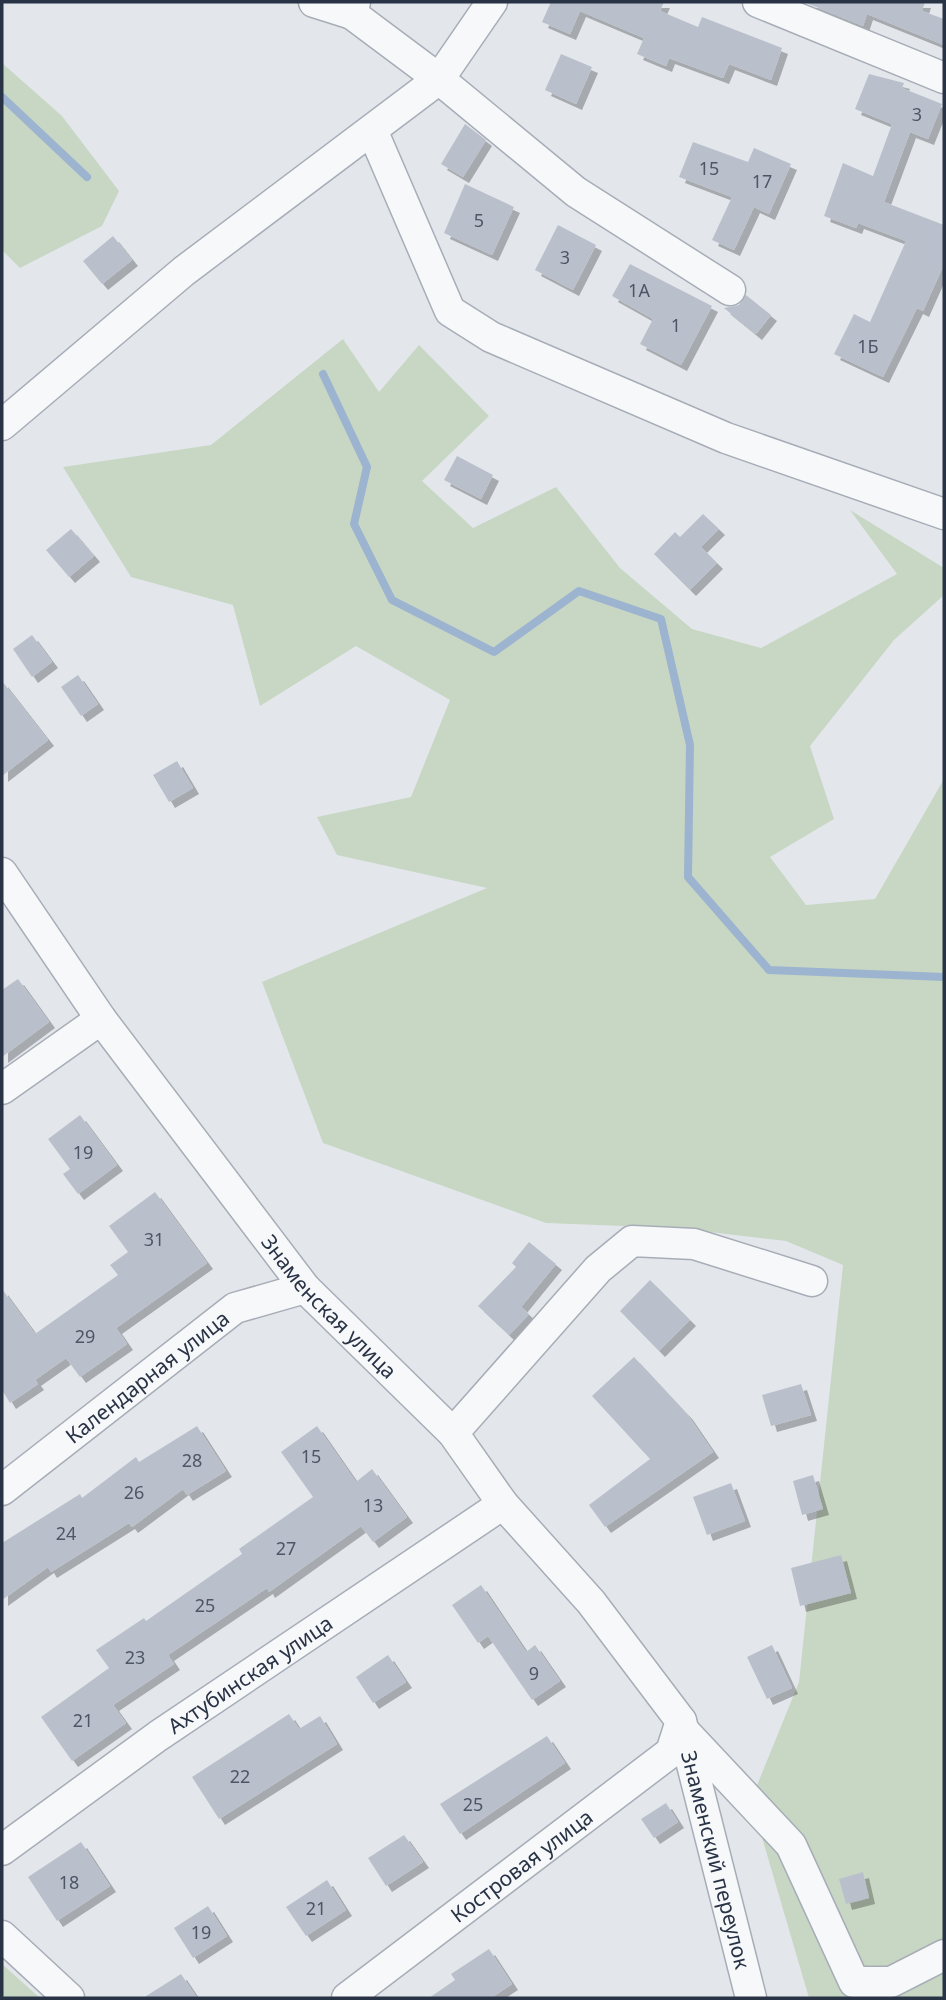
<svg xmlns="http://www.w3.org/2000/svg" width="946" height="2000" viewBox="0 0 946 2000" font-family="'Noto Sans',sans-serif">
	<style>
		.green { fill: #c8d7c4 }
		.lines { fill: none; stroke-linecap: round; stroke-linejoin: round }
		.stream { stroke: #9cb4cf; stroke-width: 8 }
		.building { fill: #bac0cb; filter: url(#shadow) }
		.minor-casing { stroke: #a7adb7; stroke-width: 33 }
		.minor { stroke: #f7f8fa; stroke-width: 30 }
		.labels { text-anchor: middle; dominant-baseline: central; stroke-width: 6; stroke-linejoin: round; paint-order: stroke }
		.number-label { font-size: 18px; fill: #4d5667 }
		.street-label { font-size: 21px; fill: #293346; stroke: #f3f6f9 }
	</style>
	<defs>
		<filter id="shadow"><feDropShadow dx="6" dy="6" stdDeviation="0" flood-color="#0004"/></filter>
	</defs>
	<rect width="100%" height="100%" fill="#e3e7ec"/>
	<path class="green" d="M 2,63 L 62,116 L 119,191 L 102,226 L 20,268 L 2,250 Z
		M 343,339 L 379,392 L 419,345 L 489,416 L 422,481 L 473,528 L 556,487 L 620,568 L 692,629 L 761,648 L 897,574 L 850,510 L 944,568 L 944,595 L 894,640 L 810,746 L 834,819 L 770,857 L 806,905 L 875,899 L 944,779 L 944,1998 L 809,1998 L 751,1800 L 799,1682 L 843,1265 L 786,1241 L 676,1228 L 546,1223 L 323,1143 L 262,982 L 487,888 L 337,855 L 317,817 L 411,797 L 450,700 L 356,646 L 260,706 L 233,605 L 131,577 L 63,467 L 211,445 Z
		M 2,1964 L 40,1998 L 2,1998 Z"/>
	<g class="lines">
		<path class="stream" d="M 2,97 L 87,177
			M 323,374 L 367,467 L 354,524 L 392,600 L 494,652 L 579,591 L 661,619 L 690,745 L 688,877 L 769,970 L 944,977"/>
	</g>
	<path class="building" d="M 551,2 L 664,2 L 660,11 L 698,27 L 702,17 L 782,48 L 771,80 L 729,64 L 723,78 L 669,58 L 666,66 L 637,54 L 644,38 L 580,11 L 570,34 L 542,22 Z
		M 804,2 L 925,2 L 922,11 L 944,19 L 944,45 L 867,14 L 863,26 Z
		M 561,54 L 592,67 L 576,104 L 545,90 Z
		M 869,74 L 904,83 L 902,88 L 942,104 L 928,139 L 910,132 L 884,202 L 944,225 L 944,264 L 923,311 L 917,308 L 883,377 L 834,354 L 854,314 L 870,322 L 906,241 L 858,223 L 856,228 L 824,216 L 843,163 L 873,176 L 892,124 L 855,109 Z
		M 465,124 L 486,140 L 463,177 L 441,164 Z
		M 693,142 L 748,162 L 754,148 L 791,164 L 769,214 L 754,207 L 734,250 L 712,240 L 732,197 L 679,177 Z
		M 465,184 L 514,207 L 492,255 L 444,233 Z
		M 558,225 L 596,245 L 573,290 L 535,270 Z
		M 113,236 L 132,260 L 102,284 L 83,261 Z
		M 630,264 L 712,306 L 681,365 L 640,344 L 653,319 L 612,296 Z
		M 746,295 L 771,315 L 756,334 L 724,308 L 739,305 Z
		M 457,456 L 493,475 L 481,499 L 444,480 Z
		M 703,514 L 719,529 L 701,547 L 717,563 L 690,590 L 654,554 L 675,532 L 680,537 Z
		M 71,529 L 94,556 L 69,577 L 46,550 Z
		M 32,635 L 52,662 L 32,677 L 13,649 Z
		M 78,675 L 98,704 L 81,716 L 61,687 Z
		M 2,681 L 48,740 L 2,776 Z
		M 177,761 L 193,788 L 169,802 L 153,775 Z
		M 18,979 L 49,1022 L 2,1057 L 2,990 Z
		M 80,1115 L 117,1165 L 78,1194 L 63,1174 L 70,1169 L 48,1139 Z
		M 155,1192 L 207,1263 L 116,1328 L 127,1344 L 80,1377 L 66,1358 L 35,1380 L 38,1384 L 10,1403 L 2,1390 L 2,1289 L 35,1334 L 118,1275 L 110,1265 L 128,1252 L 109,1226 Z
		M 529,1242 L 556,1264 L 521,1307 L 529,1314 L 509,1335 L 478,1306 L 516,1267 L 512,1263 Z
		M 650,1280 L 690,1320 L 659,1351 L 620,1311 Z
		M 634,1357 L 687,1414 L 713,1452 L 605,1527 L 589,1505 L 650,1459 L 592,1396 Z
		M 801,1384 L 811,1415 L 771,1426 L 762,1395 Z
		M 197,1426 L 226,1471 L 187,1495 L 183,1489 L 132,1527 L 129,1523 L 51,1572 L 48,1567 L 2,1600 L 2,1543 L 80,1494 L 82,1498 L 136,1457 L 139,1462 Z
		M 317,1426 L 356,1482 L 372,1469 L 407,1517 L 373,1542 L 361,1526 L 269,1592 L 267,1588 L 168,1655 L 174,1664 L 113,1705 L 126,1723 L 72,1761 L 41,1717 L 109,1668 L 96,1650 L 144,1618 L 146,1621 L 242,1554 L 239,1549 L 313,1497 L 281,1452 Z
		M 813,1475 L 823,1509 L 802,1515 L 793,1481 Z
		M 731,1483 L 745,1521 L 707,1535 L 693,1497 Z
		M 841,1555 L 851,1593 L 800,1606 L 791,1568 Z
		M 481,1585 L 526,1652 L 535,1645 L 560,1681 L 532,1700 L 488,1636 L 478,1643 L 452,1605 Z
		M 772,1645 L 792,1688 L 767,1699 L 747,1657 Z
		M 388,1655 L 406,1682 L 373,1703 L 356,1677 Z
		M 289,1714 L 299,1729 L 320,1716 L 337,1744 L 219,1819 L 192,1777 Z
		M 547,1736 L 565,1763 L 460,1834 L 440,1804 Z
		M 666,1803 L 678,1822 L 654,1838 L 641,1819 Z
		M 404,1835 L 423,1862 L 386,1886 L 368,1858 Z
		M 81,1842 L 110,1886 L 57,1921 L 28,1877 Z
		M 863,1872 L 869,1898 L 846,1904 L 839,1879 Z
		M 327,1880 L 346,1910 L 306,1936 L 286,1907 Z
		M 208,1906 L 227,1936 L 193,1958 L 174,1928 Z
		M 489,1949 L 512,1984 L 491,1998 L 429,1998 L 455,1980 L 451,1974 Z
		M 181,1974 L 197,1998 L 143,1998 Z"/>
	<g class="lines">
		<defs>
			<g id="minor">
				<path d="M 314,2 L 352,14"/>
				<path d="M 355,2 L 352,14 L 439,79 L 576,192 L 730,290"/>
				<path d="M 758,2 L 944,78"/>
				<path d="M 372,130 L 450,311 L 491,337 L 726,438 L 944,514"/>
				<path d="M 2,425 L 184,271 L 439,79 L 492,2"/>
				<path id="s1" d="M 2,873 L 101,1019 L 305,1288 L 453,1433 L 503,1504 L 591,1602 L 681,1721 L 751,1998"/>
				<path d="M 2,1089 L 101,1019"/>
				<path d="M 453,1433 L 598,1269 L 632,1241 L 694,1244 L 812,1281"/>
				<path id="s2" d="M 2,1490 L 235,1308 L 305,1288"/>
				<path d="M 685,1732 L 791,1845 L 854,1982 L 891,1982 L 944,1955"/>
				<path id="s3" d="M 2,1850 L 158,1736 L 503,1504"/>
				<path d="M 2,1936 L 69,1998"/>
				<path id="s4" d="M 347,1998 L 671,1752 L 681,1721"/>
			</g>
		</defs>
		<use href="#minor" class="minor-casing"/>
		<use href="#minor" class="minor"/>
	</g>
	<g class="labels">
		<g class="number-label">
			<text x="917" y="114">3</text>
			<text x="709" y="168">15</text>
			<text x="762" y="181">17</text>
			<text x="479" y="220">5</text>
			<text x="565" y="257">3</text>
			<text x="639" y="290">1А</text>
			<text x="676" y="325">1</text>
			<text x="868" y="346">1Б</text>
			<text x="83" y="1152">19</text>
			<text x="154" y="1239">31</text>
			<text x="85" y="1336">29</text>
			<text x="311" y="1456">15</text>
			<text x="192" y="1460">28</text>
			<text x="134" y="1492">26</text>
			<text x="373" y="1505">13</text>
			<text x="66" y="1533">24</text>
			<text x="286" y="1548">27</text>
			<text x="205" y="1605">25</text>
			<text x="135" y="1657">23</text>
			<text x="534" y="1673">9</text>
			<text x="83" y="1720">21</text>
			<text x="240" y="1776">22</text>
			<text x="473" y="1804">25</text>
			<text x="69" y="1882">18</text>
			<text x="316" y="1908">21</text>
			<text x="201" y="1932">19</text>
		</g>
		<g class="street-label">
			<text stroke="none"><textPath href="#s1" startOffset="544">Знаменская улица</textPath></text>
			<text stroke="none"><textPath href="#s2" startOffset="184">Календарная улица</textPath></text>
			<text stroke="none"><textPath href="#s3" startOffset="304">Ахтубинская улица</textPath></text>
			<text stroke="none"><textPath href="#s1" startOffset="1232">Знаменский переулок</textPath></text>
			<text stroke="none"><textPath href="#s4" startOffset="219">Костровая улица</textPath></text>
		</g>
	</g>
	<rect width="946" height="2000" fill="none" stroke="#293346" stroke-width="7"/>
</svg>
